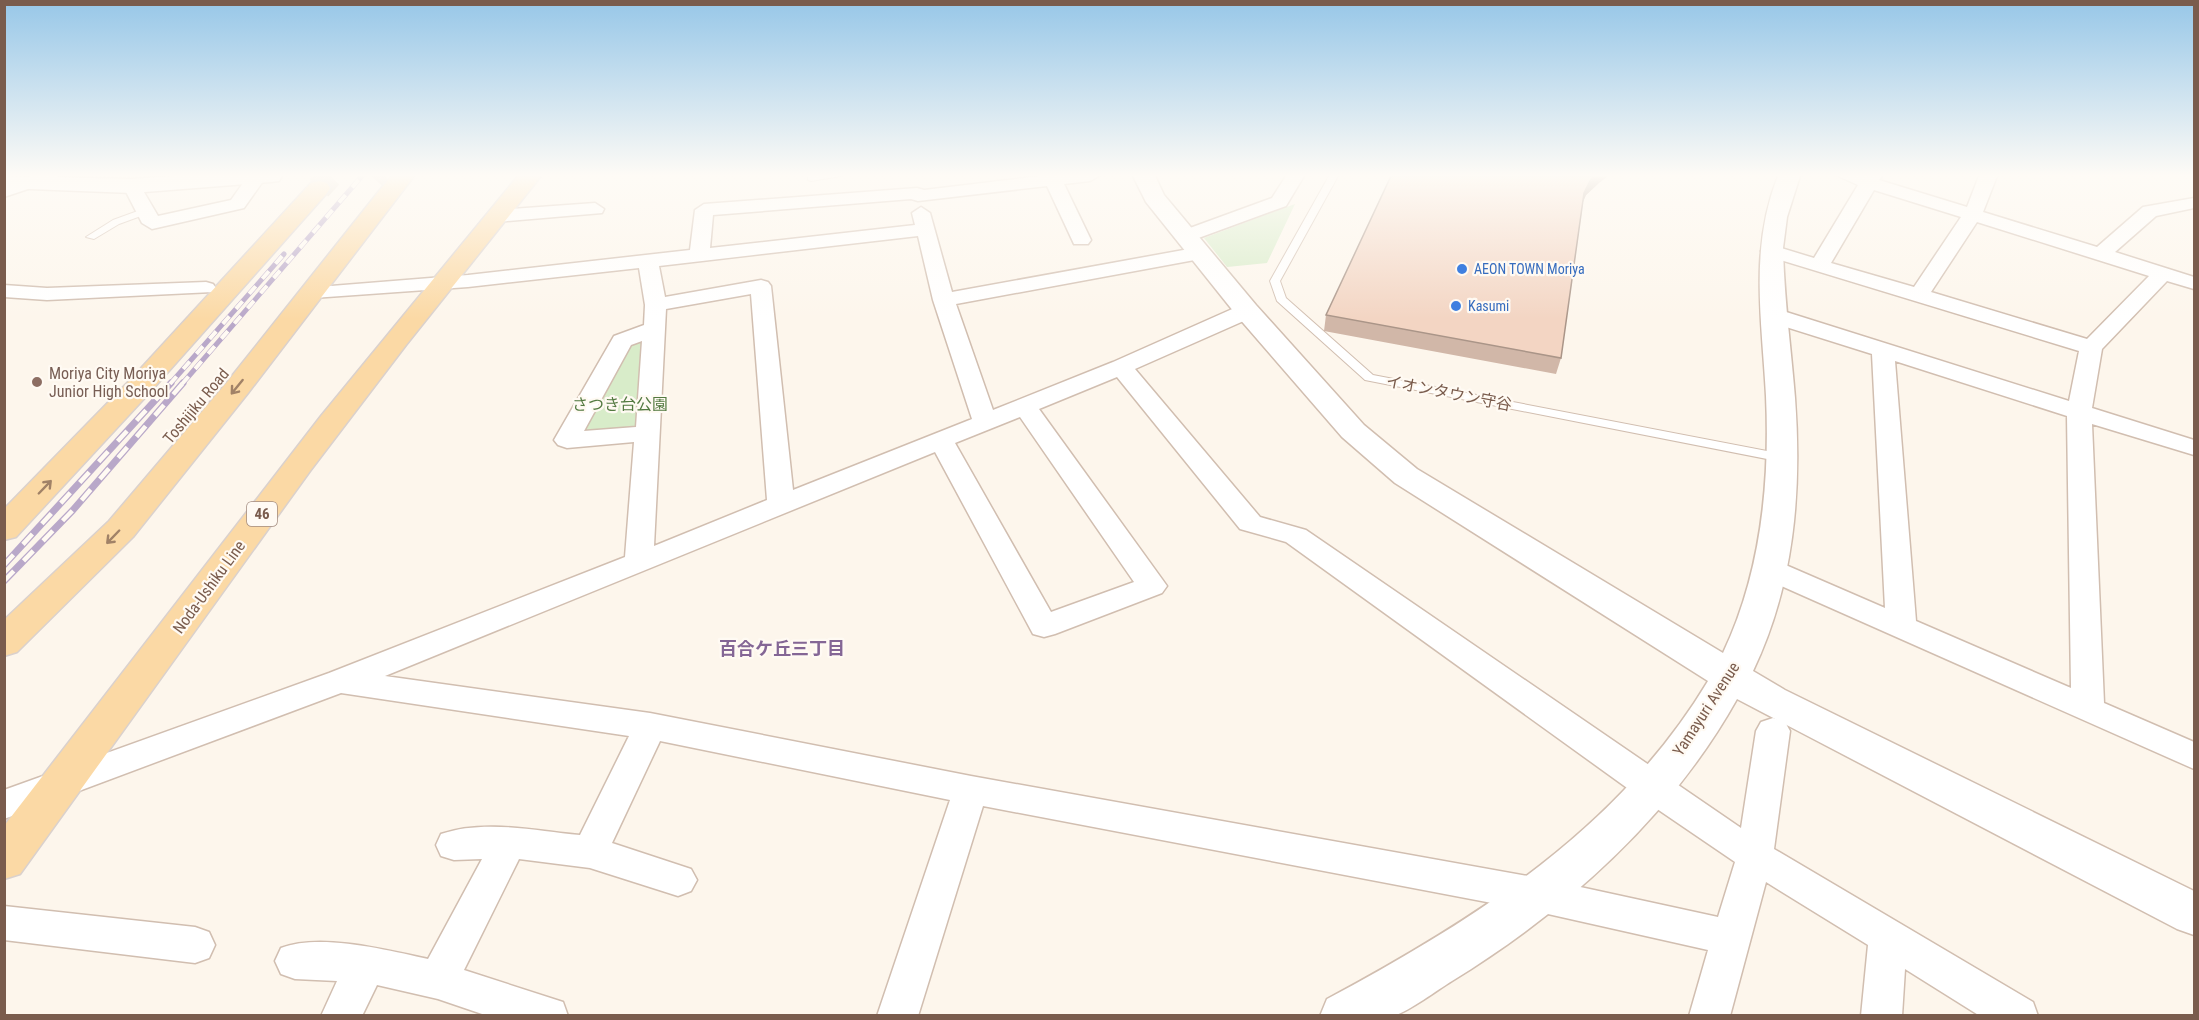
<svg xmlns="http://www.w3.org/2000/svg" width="2199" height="1020" viewBox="0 0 2199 1020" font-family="'Roboto Condensed','Noto Sans JP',sans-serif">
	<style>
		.green { fill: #d8ecc9 }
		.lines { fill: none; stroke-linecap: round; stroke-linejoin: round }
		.primary-tunnel { stroke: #dcd0c4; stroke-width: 25; stroke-dasharray: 25 13; stroke-linecap: butt }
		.service-casing { stroke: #d1beb0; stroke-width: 2 }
		.minor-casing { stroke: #d1beb0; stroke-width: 3 }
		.tertiary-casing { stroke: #d1beb0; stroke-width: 3 }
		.primary-casing { stroke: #dad1cd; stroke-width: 3 }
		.service { fill: #fff; fill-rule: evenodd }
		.minor { fill: #fff; fill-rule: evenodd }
		.tertiary { fill: #fff; fill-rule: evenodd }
		.primary { fill: #fbd9a5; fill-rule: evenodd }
		.rail-far1-casing { stroke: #b9a8c9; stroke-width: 5 }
		.rail-casing { stroke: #b9a8c9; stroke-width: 7 }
		.rail-far1 { stroke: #fffaf3; stroke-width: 4; stroke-dasharray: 10; stroke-linecap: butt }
		.rail { stroke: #fffaf3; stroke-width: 4.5; stroke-dasharray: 14; stroke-linecap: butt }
		.wall { fill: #d1b7a8 }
		.shaded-wall { fill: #aa9588 }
		.building { fill: #f3d5c3; stroke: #aa9588; stroke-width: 1.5 }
		.oneway { stroke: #a18267 }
		.shop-dot { fill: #3f7fe0; stroke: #fffaf3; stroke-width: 2 }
		.education-dot { fill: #8d6e63; stroke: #fffaf3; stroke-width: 2 }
		.labels { text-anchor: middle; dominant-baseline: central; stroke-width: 4.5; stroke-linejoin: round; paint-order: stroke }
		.far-shop-label { font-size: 14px; fill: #366cbe; stroke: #fffaf3; text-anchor: start }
		.shield { fill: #fffaf3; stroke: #a28b7f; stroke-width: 1.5 }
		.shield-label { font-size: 15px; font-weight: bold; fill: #7a5c4d }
		.education-label { font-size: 16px; fill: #785e54; stroke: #fffaf3; text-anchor: start }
		.street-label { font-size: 16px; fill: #7a5c4d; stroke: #fffaf3 }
		.park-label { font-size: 16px; fill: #537a41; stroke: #fffaf3 }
		.neighbourhood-label { font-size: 18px; font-weight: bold; fill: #846695; stroke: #fffaf3 }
	</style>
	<rect width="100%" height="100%" fill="#fdf6ec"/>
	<path class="green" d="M 1295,204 L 1267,263 L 1227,267 L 1204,238 Z
		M 654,329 L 647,433 L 567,440 L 622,341 Z"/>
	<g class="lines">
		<path class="primary-tunnel" d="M 379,183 L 385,176
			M 319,188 L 330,176"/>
		<defs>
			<path id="service" d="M 808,176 L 841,176 L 811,181 L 808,180 Z
				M 1329,176 L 1338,176 L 1280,281 L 1286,298 L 1373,375 L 1782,454 L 1788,458 L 1782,462 L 1365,380 L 1277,301 L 1270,281 Z
				M 146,208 L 151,211 L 149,213 L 119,224 L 94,239 L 86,237 L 113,220 Z"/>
			<path id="minor" d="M 31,176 L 58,176 L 55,180 L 4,197 L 4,186 Z
				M 248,176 L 266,177 L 244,208 L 152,229 L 142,223 L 123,186 L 132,181 L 138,182 L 158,216 L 231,200 Z
				M 1040,176 L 1099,176 L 1090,181 L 1064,184 L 1091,240 L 1088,244 L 1074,244 L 1047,186 L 918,201 L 911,199 L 713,215 L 710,248 L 915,225 L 912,213 L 921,207 L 930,213 L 952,292 L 1200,247 L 1207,249 L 1210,253 L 1207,257 L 1200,259 L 956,304 L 993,410 L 1113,362 L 1239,306 L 1255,306 L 1258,311 L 1255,316 L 1135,369 L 1260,517 L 1306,530 L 1741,828 L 1756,731 L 1761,722 L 1773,718 L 1785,722 L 1790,731 L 1774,849 L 2033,1002 L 2038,1016 L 1980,1016 L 1905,969 L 1902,1016 L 1861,1016 L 1868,945 L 1766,882 L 1730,1016 L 1689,1016 L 1708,950 L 1539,912 L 983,806 L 918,1016 L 877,1016 L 950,800 L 660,741 L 612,843 L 691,869 L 697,880 L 691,891 L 678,896 L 590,868 L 519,859 L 464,970 L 563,1002 L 568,1016 L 488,1016 L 438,999 L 377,985 L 362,1016 L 321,1016 L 337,981 L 295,979 L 281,974 L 275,961 L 281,948 C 320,933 387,950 428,959 L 482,859 L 454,860 L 441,856 L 436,845 L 441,834 C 484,819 536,831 580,835 L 629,736 L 341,693 L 4,819 L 4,790 L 329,673 L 625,557 L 634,442 L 567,448 L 558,445 L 554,440 L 614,336 L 644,325 L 645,305 L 639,268 L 468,287 L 313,298 L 306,296 L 303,292 L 306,288 L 468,275 L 690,250 L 695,210 L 704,204 L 917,188 L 924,190 ZM 918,236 L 933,300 L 972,419 L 793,490 L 771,286 L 768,282 L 761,280 L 665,297 L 659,266 ZM 751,294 L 767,500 L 654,546 L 666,309 ZM 642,341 L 636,427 L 584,431 L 631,345 ZM 1117,377 L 1240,529 L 1286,542 L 1641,798 L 1735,862 L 1718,917 L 1539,878 L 971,776 L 650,713 L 385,676 L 935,452 L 1033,634 L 1044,637 L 1055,634 L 1162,593 L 1167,586 L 1162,579 L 1039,409 ZM 1020,417 L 1134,582 L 1051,612 L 955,443 Z
				M 1286,176 L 1304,176 L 1286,206 L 1193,240 L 1179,240 L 1176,236 L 1179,232 L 1272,198 Z
				M 1838,176 L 1882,176 L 1879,180 L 1967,207 L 1979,176 L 1997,176 L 1983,212 L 2097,247 L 2143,207 L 2194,198 L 2194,208 L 2156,216 L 2115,252 L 2194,277 L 2194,289 L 2167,281 L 2102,349 L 2092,408 L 2194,440 L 2194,455 L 2092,424 L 2104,703 L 2194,742 L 2194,769 L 1761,577 L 1757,570 L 1761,563 L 1771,560 L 1781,563 L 1885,608 L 1872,354 L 1767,321 L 1764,316 L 1767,311 L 1783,311 L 2069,401 L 2079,351 L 1764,255 L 1761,251 L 1764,247 L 1771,245 L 1814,258 L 1858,185 ZM 1874,190 L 1961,217 L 1914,287 L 1831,263 ZM 1977,222 L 2149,276 L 2087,339 L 1931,292 ZM 1895,361 L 2067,416 L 2071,688 L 1916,621 Z
				M 595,203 L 604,209 L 602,213 L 496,222 L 487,216 L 496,210 Z
				M 206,282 L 213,284 L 216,288 L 213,292 L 47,300 L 4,297 L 4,285 L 47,288 Z
				M 4,906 L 195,927 L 209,932 L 215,945 L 209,958 L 195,963 L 4,940 Z"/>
			<path id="tertiary" d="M 4,176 L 132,179 L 173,176 L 282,176 L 279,181 L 271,182 L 132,193 L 4,188 Z
				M 1133,176 L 1155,176 L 1164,195 L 1256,305 L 1364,425 L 1417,469 L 1723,653 C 1761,573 1770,484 1766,396 C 1762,320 1749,249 1778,176 L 1800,176 L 1787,217 L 1783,248 C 1784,298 1791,348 1795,398 C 1802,493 1794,585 1753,671 L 1785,690 L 2194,891 L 2194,935 L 2177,929 L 1737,699 C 1671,817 1566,911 1452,981 C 1437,990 1410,1011 1393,1016 C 1376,1020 1339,1016 1320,1016 L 1327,999 C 1475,920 1620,828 1708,681 L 1395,483 L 1342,437 L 1238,317 L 1146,202 Z"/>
			<path id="primary" d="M 391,176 L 414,176 L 248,393 L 133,537 L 17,652 L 4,656 L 4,620 L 109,521 L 228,381 Z
				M 518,176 L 541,176 L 406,345 L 310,471 L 20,874 L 4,879 L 4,826 L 321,416 Z
				M 319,181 L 327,183 L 330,188 L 327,193 L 152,390 L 16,537 L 4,540 L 4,509 L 132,378 L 311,183 Z"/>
		</defs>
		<use href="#service" class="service-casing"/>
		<use href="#minor" class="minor-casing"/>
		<use href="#tertiary" class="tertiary-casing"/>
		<use href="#primary" class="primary-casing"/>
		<use href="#service" class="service"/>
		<use href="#minor" class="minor"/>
		<use href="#tertiary" class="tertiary"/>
		<use href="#primary" class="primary"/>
		<defs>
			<path id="rail-far1" d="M 170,384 L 284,254
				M 182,384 L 362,176"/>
			<path id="rail" d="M 4,565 L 171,383
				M 4,581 L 73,510 L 183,383"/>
		</defs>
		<use href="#rail-far1" class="rail-far1-casing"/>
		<use href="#rail" class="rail-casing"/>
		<use href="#rail-far1" class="rail-far1"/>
		<use href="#rail" class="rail"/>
	</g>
	<path class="wall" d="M 1599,183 L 1586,195 L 1583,202 L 1561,358 L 1556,374 L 1324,331 L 1326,315 Z"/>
	<path class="shaded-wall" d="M 1594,176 L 1608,176 L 1599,183 L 1586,195 L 1580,208 L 1584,193 L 1590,181 Z"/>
	<path class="building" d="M 1391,176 L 1594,176 L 1590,181 L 1584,193 L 1561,358 L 1326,315 Z"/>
	<defs><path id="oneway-shaft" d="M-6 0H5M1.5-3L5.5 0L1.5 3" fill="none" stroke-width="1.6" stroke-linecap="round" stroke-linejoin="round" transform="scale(1.5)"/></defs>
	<g class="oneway">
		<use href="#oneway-shaft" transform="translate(237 387) rotate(129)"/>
		<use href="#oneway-shaft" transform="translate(45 487) rotate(-46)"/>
		<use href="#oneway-shaft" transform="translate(113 537) rotate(134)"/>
	</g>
	<linearGradient id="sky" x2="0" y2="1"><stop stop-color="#97c7e8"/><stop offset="0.55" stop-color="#fefbf6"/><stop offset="1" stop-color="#fefbf6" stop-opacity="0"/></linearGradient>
	<rect width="2199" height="319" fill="url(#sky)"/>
	<g class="shop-dot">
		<circle cx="1462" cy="269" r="6"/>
		<circle cx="1456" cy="306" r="6"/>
	</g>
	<circle class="education-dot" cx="37" cy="382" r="6"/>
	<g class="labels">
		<g class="far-shop-label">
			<text x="1474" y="269">AEON TOWN Moriya</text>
			<text x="1468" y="306">Kasumi</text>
		</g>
		<rect class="shield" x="247" y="502" width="30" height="24" rx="4.5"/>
		<g class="shield-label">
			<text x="262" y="514">46</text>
		</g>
		<g class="education-label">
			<text x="49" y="373">Moriya City Moriya<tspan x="49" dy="18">Junior High School</tspan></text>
		</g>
		<g class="street-label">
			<text transform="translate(1449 393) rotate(11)">イオンタウン守谷</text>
			<text transform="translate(196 406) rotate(-50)">Toshijiku Road</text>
			<text transform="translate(209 587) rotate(-54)">Noda-Ushiku Line</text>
			<text transform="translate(1706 709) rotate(-57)">Yamayuri Avenue</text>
		</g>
		<g class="park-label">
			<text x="620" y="404">さつき台公園</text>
		</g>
		<g class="neighbourhood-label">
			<text x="782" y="648">百合ケ丘三丁目</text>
		</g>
	</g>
	<rect width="2199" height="1020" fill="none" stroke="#7a5c4d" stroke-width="12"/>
</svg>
